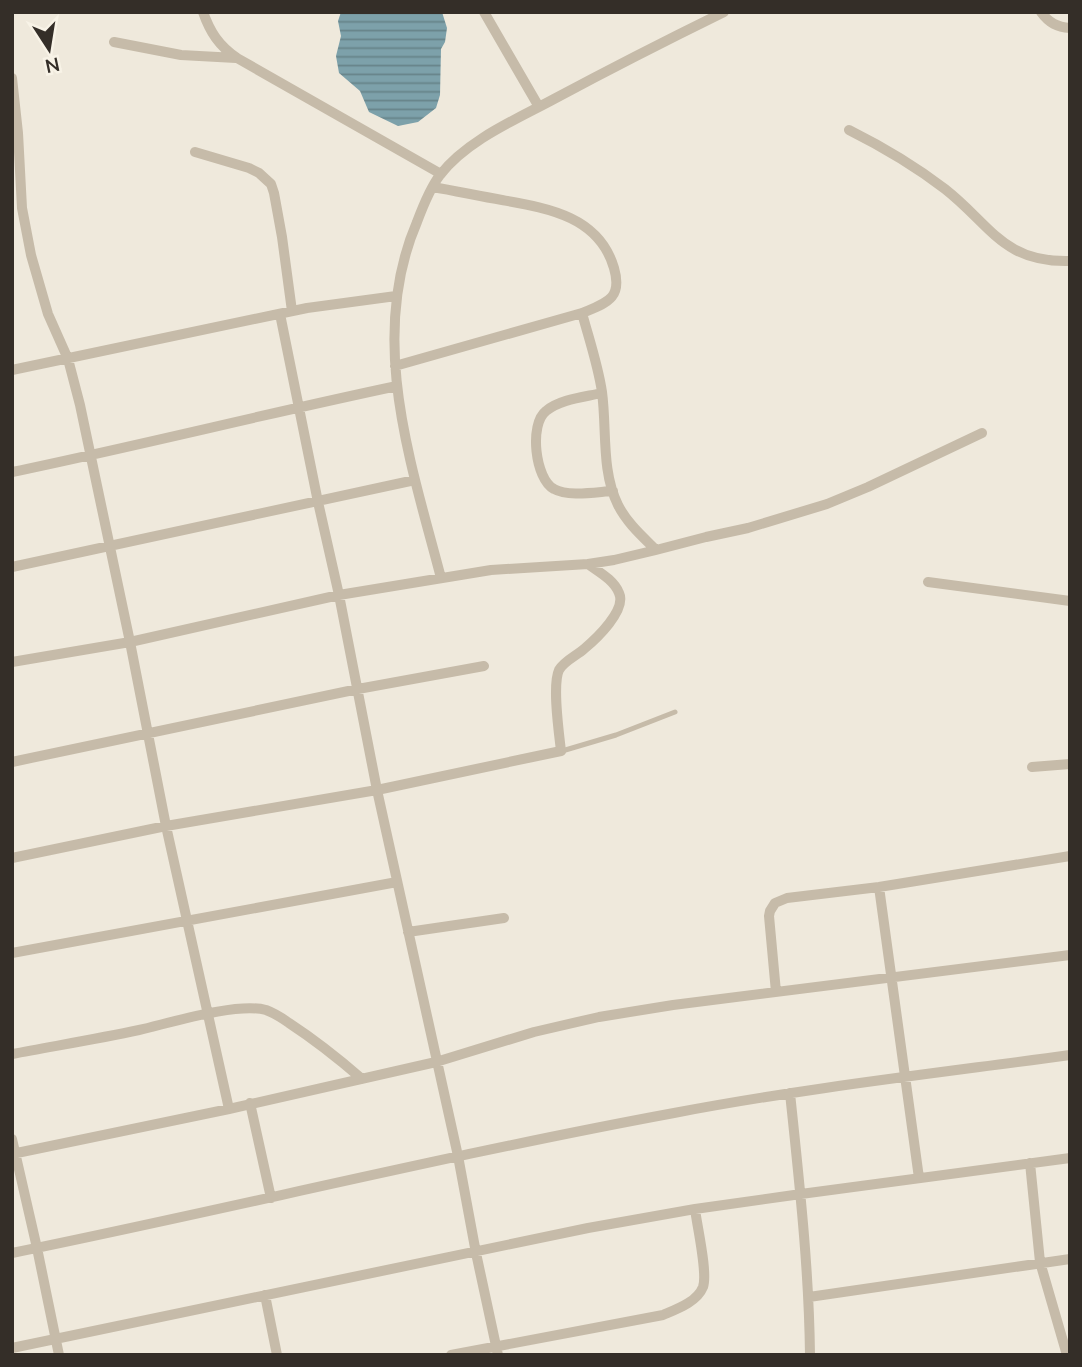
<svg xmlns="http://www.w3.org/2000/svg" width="1082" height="1367" viewBox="0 0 1082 1367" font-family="'Nunito Sans',sans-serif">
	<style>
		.water { fill: url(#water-rules) }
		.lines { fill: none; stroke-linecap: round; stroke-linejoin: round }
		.service { stroke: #c6bba9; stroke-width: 5 }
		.minor { stroke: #c6bba9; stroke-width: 10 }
	</style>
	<defs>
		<pattern id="water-rules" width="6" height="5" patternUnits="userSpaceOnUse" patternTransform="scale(1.75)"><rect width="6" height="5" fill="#7da1aa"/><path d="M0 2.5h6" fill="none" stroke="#67848a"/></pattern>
	</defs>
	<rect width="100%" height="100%" fill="#efe9dc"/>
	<path class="water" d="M 341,12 L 442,12 L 447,28 L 445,42 L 441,49 L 440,95 L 436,108 L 418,122 L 398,126 L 369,112 L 360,91 L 339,73 L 336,56 L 341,36 L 338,21 Z"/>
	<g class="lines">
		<path class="service" d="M 562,751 L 616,735 L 675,712"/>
		<path class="minor" d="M 203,12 C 210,32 219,46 237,58 L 441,174
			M 484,12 L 539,107
			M 1041,12 C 1049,23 1057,27 1070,28
			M 114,42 L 181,55 L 236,58
			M 12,78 L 18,133 L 22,208 L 31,255 L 48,314 L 68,359 L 80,405 L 130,642 L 166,826 L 229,1109
			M 849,130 C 883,147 915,166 945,189 C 991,225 1003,263 1070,261
			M 195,152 L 249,168 L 259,173 L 271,184 L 274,193 L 282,237 L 292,311
			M 582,313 C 589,339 598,365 602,392 C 607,429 601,471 618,505 C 627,523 642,536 656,550
			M 280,314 L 318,502 L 339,595 L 377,790 L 458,1156 L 476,1253 L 498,1355
			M 395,366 L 582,313 C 606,303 623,299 614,268 C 599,216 547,208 502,200 C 479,196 456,191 433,187
			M 12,370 L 307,308 L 396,296
			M 602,393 C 585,397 560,399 546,411 C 529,424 535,479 554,489 C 568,497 596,492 613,491
			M 12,472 C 141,445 269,413 397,386
			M 12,567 L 415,480
			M 441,578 C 411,463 367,338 417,222 C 423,206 430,188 440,175 C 467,140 517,119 554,99 C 610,69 667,40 724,12
			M 928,582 L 1070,601
			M 12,662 L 130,642 L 339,595 L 491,570 L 588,564 L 614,560 L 656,550 L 706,537 L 748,528 L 827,504 L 868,487 L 982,433
			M 12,762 L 358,689 L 484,666
			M 1032,767 L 1070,764
			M 12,858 L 166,826 L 377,790 L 561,751 C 559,733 552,685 559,670 C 564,661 576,656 584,649 C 596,639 627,610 619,593 C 614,580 599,572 588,564
			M 879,887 L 919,1178
			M 408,932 L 504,918
			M 12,953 L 397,882
			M 776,992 L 769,916 L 770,911 L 775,903 L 787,898 L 879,887 L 1070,856
			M 12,1054 C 54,1046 97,1039 139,1030 C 170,1023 237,1002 266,1010 C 274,1013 282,1018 289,1023 C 315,1040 339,1059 362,1079
			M 790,1093 C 799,1180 809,1267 810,1355
			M 250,1103 L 271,1198
			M 12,1139 L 37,1248 L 59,1355
			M 12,1154 L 229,1109 L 436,1062 L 534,1032 L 599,1017 L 673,1005 L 1070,955
			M 1030,1163 L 1040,1262 L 1067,1355
			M 12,1253 C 233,1208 452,1154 674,1113 C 805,1088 938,1073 1070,1055
			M 265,1295 L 277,1355
			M 809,1297 L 1070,1259
			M 12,1348 L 588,1228 L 695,1209 L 801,1194 L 1070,1158
			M 451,1355 L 663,1315 C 677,1309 697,1302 703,1287 C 708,1273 697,1226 695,1209"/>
	</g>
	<rect width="1082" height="1367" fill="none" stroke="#342e28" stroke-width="28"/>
	<g transform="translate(49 49) rotate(168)" stroke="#f8f3e7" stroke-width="5" paint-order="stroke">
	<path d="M0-5L12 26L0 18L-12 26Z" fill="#342e28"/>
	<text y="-10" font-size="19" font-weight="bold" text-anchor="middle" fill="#342e28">N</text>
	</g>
</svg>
